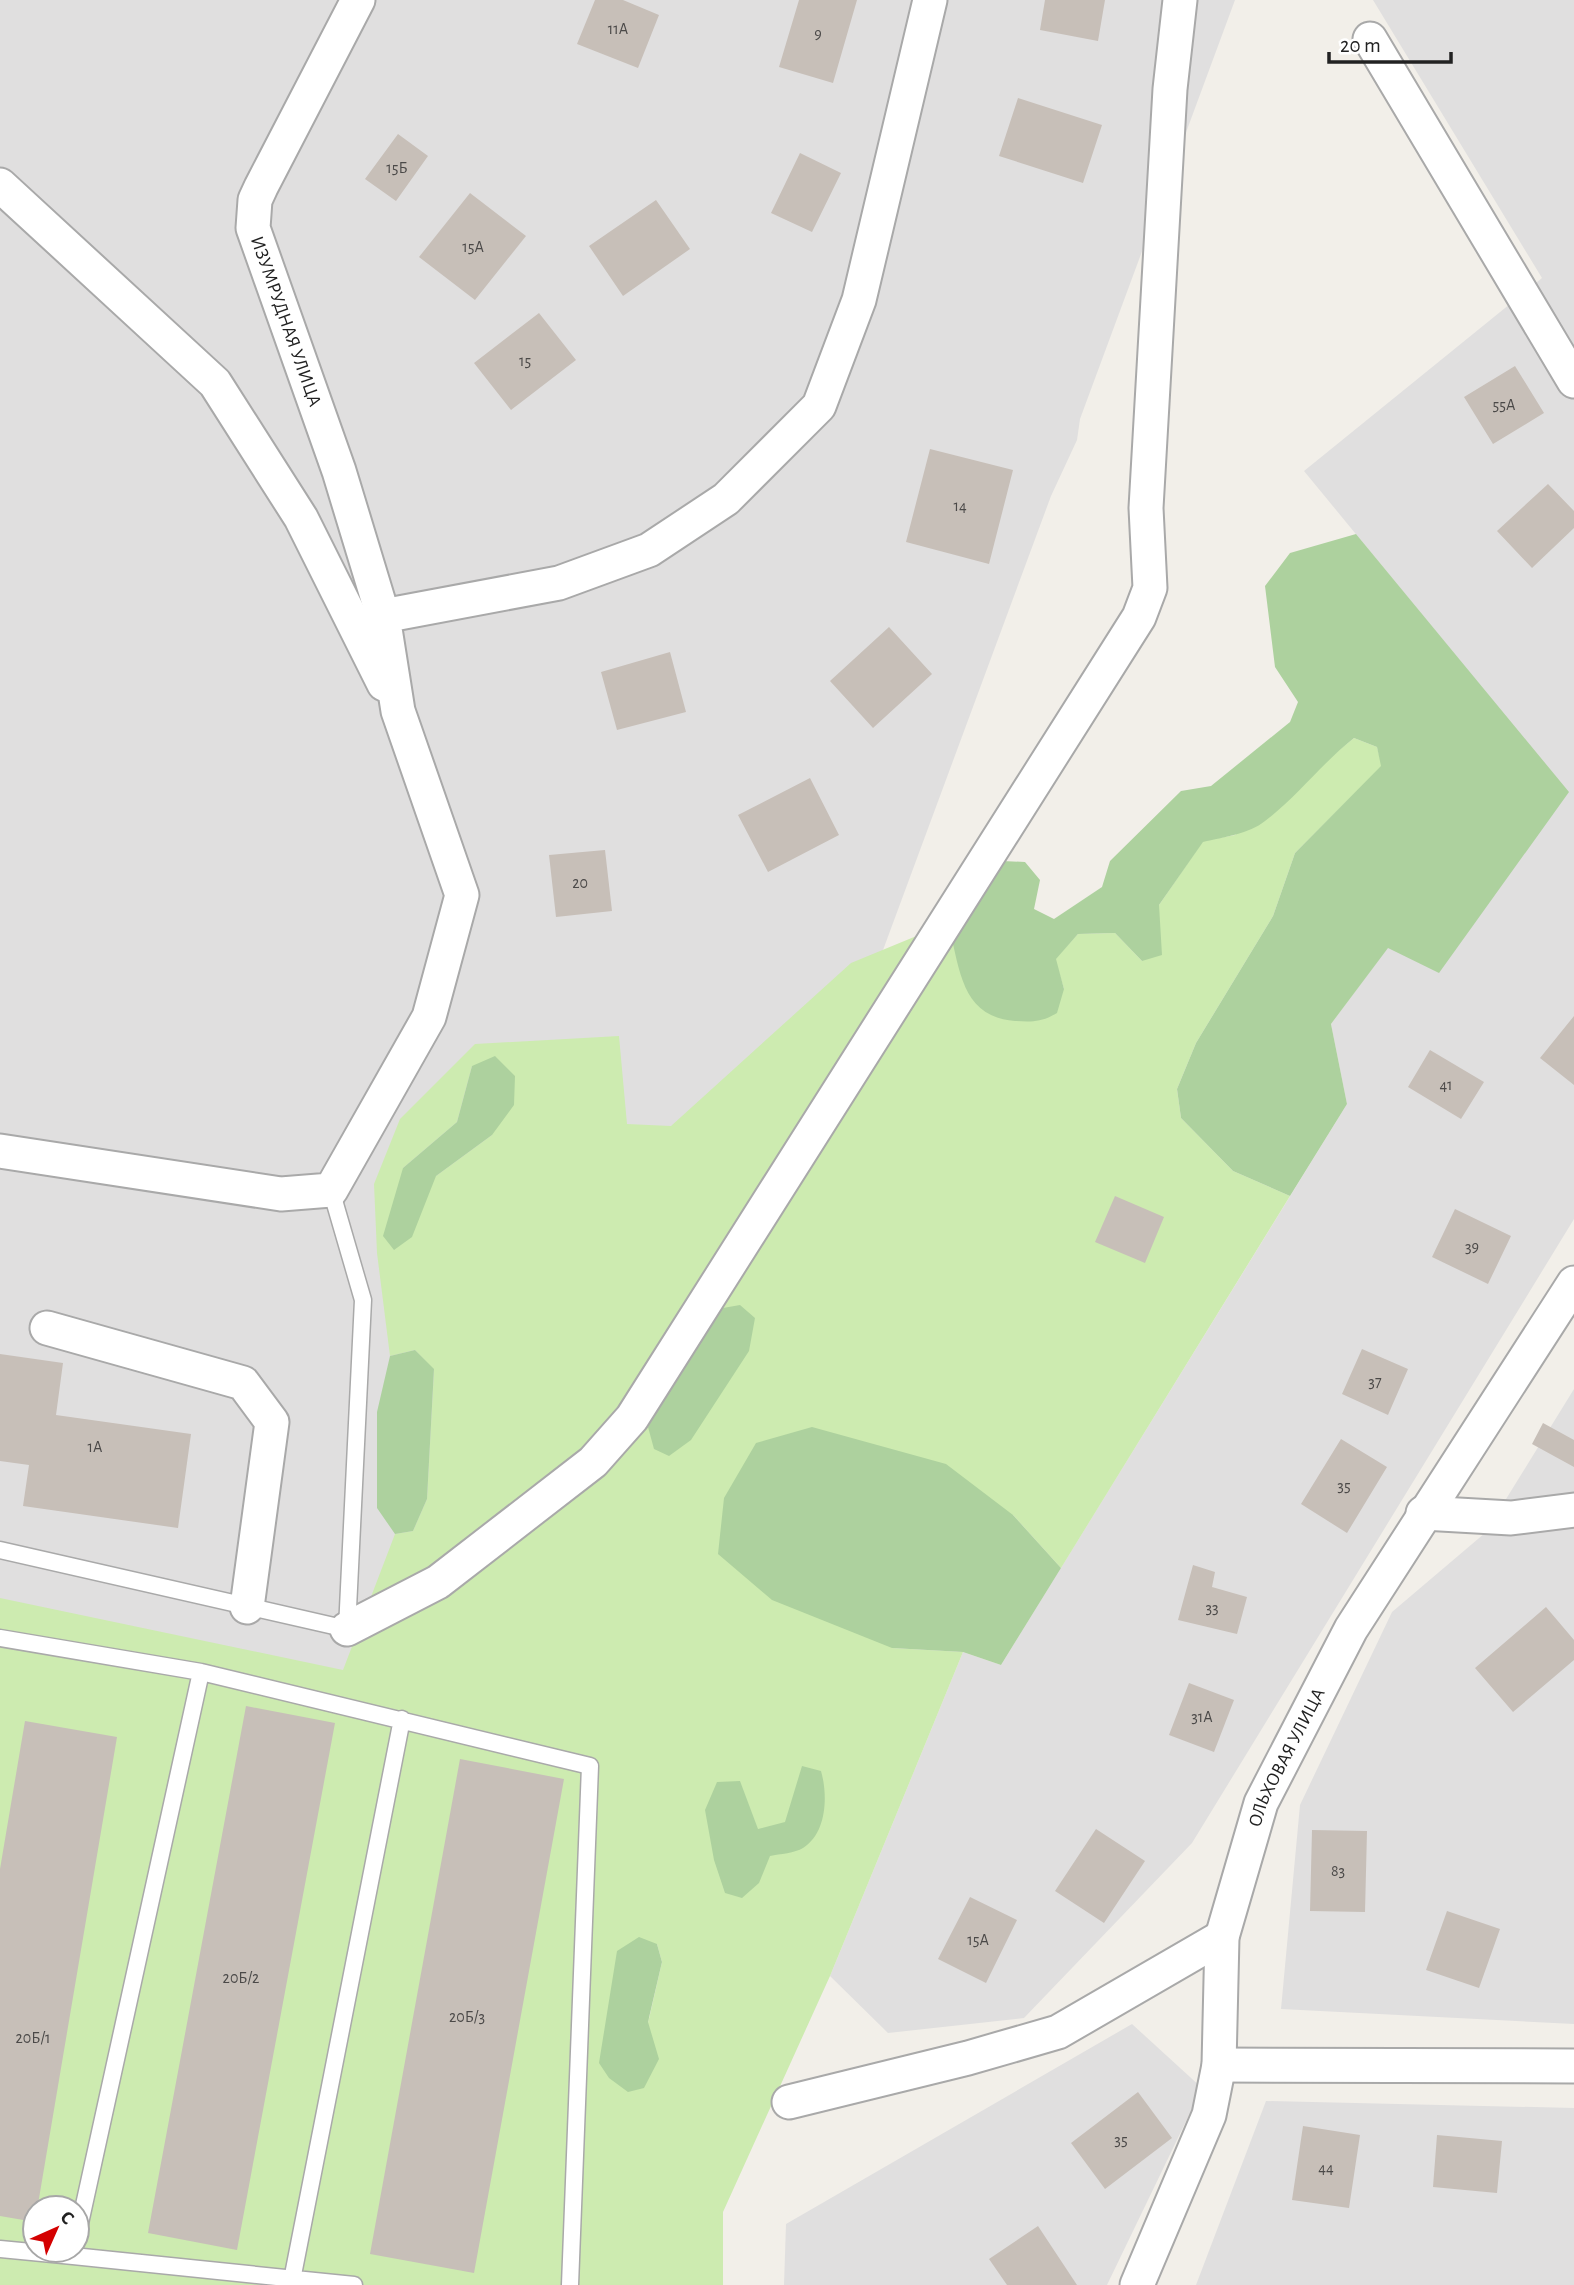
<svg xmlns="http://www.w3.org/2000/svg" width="1574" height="2285" viewBox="0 0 1574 2285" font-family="'Alegreya Sans',sans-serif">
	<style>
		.residential { fill: #e0dfdf; fill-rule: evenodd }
		.grass { fill: #cdebb0; fill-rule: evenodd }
		.forest { fill: #add19e }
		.building { fill: #c7bfb8 }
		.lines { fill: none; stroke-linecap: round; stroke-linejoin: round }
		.lane-casing { stroke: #a9a9a9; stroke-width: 19 }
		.street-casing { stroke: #a9a9a9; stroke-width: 37 }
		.lane { stroke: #fff; stroke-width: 16 }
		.street { stroke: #fff; stroke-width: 33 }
		.labels { text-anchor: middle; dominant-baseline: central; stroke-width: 5; stroke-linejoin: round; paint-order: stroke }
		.number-label { font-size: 16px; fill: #4b4948 }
		.street-label { font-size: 19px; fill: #222; stroke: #fff }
	</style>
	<rect width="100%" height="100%" fill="#f2efe9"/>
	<path class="residential" d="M 0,0 L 1235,0 L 1080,419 L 1077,440 L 1051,496 L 620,1661 L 373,2285 L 0,2285 ZM 35,2208 L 77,2208 L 77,2250 L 35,2250 Z
		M 1373,0 L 1574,0 L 1574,1219 L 1192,1843 L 1024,2018 L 888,2033 L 830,1976 L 963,1652 L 1001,1665 L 1347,1104 L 1331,1024 L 1388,947 L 1568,792 L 1304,471 L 1542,278 Z
		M 1574,1389 L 1574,2024 L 1281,2009 L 1300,1805 L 1392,1612 L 1485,1533 Z
		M 1132,2024 L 1202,2088 L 1107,2285 L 784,2285 L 786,2224 Z
		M 1266,2101 L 1574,2108 L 1574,2285 L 1196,2285 Z"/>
	<path class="grass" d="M 1354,738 L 1377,747 L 1382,766 L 1295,853 L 1273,916 L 1196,1043 L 1177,1089 L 1181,1118 L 1233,1171 L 1290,1196 L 1061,1568 L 1013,1515 L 892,1648 L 963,1652 L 830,1976 L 723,2212 L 723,2285 L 0,2285 L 0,1598 L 343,1670 L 395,1534 L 413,1531 L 427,1499 L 434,1370 L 415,1350 L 390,1356 L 377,1253 L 374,1184 L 400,1119 L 475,1044 L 619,1036 L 627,1124 L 671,1126 L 851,963 L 948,923 L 1064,989 L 1055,959 L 1078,934 L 1115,933 L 1142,961 L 1159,905 L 1203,841 L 1235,835 ZM 472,1066 L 492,1135 L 436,1176 L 403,1168 L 457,1122 ZM 657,1944 L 662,1962 L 648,2023 ZM 35,2208 L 77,2208 L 77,2250 L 35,2250 Z"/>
	<path class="forest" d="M 1356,534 L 1569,792 L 1439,973 L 1388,948 L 1331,1024 L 1347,1104 L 1290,1196 L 1233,1171 L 1181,1118 L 1177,1089 L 1196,1043 L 1273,916 L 1295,853 L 1381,766 L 1377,747 L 1354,738 C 1322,763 1297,797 1265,821 C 1249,834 1224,837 1203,842 L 1159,905 L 1162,955 L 1142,961 L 1115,933 L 1078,934 L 1056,959 L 1064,989 L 1057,1013 C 1042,1022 1033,1022 1015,1021 C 960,1017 960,967 948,923 L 1002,861 L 1025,862 L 1040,880 L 1034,909 L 1054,919 L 1102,887 L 1110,861 L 1181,791 L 1211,786 L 1290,722 L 1298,702 L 1275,667 L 1265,586 L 1290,553 Z
		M 495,1056 L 515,1076 L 514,1105 L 492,1135 L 436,1176 L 412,1237 L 394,1250 L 383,1236 L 403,1168 L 457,1122 L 472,1066 Z
		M 740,1305 L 755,1318 L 749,1351 L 691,1440 L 669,1456 L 654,1449 L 648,1427 L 699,1340 L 723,1308 Z
		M 415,1350 L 434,1369 L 427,1499 L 413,1531 L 395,1534 L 377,1508 L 377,1412 L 390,1356 Z
		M 812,1427 L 946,1464 L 1013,1515 L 1061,1568 L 1001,1665 L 963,1652 L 892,1648 L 772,1600 L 718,1554 L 724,1498 L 756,1443 Z
		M 802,1766 L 821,1771 C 828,1795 827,1833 803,1848 C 795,1853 780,1854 770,1856 L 759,1883 L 742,1898 L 725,1893 L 714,1860 L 705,1810 L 717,1782 L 740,1781 L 758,1829 L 785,1822 Z
		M 639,1937 L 657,1944 L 662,1962 L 648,2022 L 659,2059 L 644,2088 L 628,2092 L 609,2078 L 599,2063 L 617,1951 Z"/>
	<path class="building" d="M 595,0 L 623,0 L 659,15 L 638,68 L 577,44 Z
		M 799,0 L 857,0 L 833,83 L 779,67 Z
		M 1045,0 L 1105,0 L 1098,41 L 1040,30 Z
		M 1018,98 L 1102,125 L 1083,183 L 999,156 Z
		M 398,134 L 428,156 L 396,201 L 365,179 Z
		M 800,153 L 841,173 L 812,232 L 771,213 Z
		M 470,193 L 526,236 L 475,300 L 419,257 Z
		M 656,200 L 690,249 L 623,296 L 589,246 Z
		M 539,313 L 576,360 L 511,410 L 474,363 Z
		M 1515,366 L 1544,413 L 1493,444 L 1464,397 Z
		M 930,449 L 1013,470 L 989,564 L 906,542 Z
		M 1548,484 L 1574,511 L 1574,528 L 1532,568 L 1497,531 Z
		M 889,627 L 932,674 L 873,728 L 830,681 Z
		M 670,652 L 686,712 L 617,730 L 601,672 Z
		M 810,778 L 839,835 L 768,872 L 738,815 Z
		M 605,850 L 612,911 L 556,917 L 549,855 Z
		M 1574,1016 L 1574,1085 L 1540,1058 Z
		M 1430,1050 L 1484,1082 L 1461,1119 L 1408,1087 Z
		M 1115,1196 L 1164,1217 L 1145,1263 L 1095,1242 Z
		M 1455,1209 L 1511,1236 L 1488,1284 L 1432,1257 Z
		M 1362,1349 L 1408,1369 L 1388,1415 L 1342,1394 Z
		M 0,1354 L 63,1363 L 56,1415 L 191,1434 L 178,1528 L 23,1506 L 29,1465 L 0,1461 Z
		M 1543,1423 L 1574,1440 L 1574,1467 L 1532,1444 Z
		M 1341,1439 L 1387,1467 L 1347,1533 L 1301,1504 Z
		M 1193,1565 L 1215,1572 L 1212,1587 L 1247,1597 L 1237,1634 L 1178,1620 Z
		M 1546,1607 L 1574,1640 L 1574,1660 L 1513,1712 L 1475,1668 Z
		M 1189,1683 L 1234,1700 L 1214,1752 L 1169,1735 Z
		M 246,1706 L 335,1723 L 237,2250 L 148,2233 Z
		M 25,1721 L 117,1737 L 35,2222 L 0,2216 L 0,1869 Z
		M 460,1759 L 564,1779 L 474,2273 L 370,2254 Z
		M 1096,1829 L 1145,1861 L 1104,1923 L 1055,1891 Z
		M 1312,1830 L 1367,1831 L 1365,1912 L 1310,1911 Z
		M 970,1897 L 1017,1920 L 986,1983 L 938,1959 Z
		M 1447,1911 L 1500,1929 L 1479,1988 L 1426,1970 Z
		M 1138,2092 L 1172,2138 L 1105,2189 L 1071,2143 Z
		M 1303,2126 L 1360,2135 L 1349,2208 L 1292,2200 Z
		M 1437,2135 L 1502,2141 L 1497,2193 L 1433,2187 Z
		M 1038,2226 L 1077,2285 L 1007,2285 L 989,2259 Z"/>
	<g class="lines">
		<defs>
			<path id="lane" d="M 0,1550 L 347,1629 L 363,1300 L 331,1190
				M 0,1638 L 201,1672 L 590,1766 L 570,2285
				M 77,2237 L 201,1672
				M 0,2249 L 73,2256 L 74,2250
				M 73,2256 L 354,2285
				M 292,2280 L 402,1719"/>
			<g id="street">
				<path id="s1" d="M 358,0 L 261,187 L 255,200 L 253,228 L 339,471 L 383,616"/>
				<path d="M 1370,39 L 1574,381"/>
				<path d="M 0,185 L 215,383 L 301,518 L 384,684"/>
				<path d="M 0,1151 L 281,1194 L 331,1190 L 429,1017 L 462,895 L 398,711 L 383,616 L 559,583 L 649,550 L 726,499 L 819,406 L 859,300 L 930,0"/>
				<path d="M 47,1328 L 243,1383 L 272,1422 L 247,1607"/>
				<path d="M 1423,1513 L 1511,1518 L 1574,1510"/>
				<path d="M 347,1629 L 438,1582 L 593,1462 L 632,1418 L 1139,617 L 1150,588 L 1146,508 L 1170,89 L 1180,0"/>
				<path d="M 1219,2065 L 1574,2066"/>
				<path d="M 789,2102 L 968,2058 L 1058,2032 L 1222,1937"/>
				<path id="s2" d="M 1137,2285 L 1209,2115 L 1219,2065 L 1222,1937 L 1261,1803 L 1351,1629 L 1574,1283"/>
			</g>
		</defs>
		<use href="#lane" class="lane-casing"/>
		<use href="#street" class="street-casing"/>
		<use href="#lane" class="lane"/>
		<use href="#street" class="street"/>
	</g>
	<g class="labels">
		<g class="number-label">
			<text x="618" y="29">11А</text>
			<text x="818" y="34">9</text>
			<text x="397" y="168">15Б</text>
			<text x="473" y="247">15А</text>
			<text x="525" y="361">15</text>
			<text x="1504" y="405">55А</text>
			<text x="960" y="506">14</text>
			<text x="580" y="883">20</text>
			<text x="1446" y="1085">41</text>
			<text x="1472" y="1247">39</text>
			<text x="1375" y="1382">37</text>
			<text x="95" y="1447">1А</text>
			<text x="1344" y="1486">35</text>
			<text x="1212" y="1608">33</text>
			<text x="1202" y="1717">31А</text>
			<text x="1338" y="1871">83</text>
			<text x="978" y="1940">15А</text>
			<text x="241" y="1978">20Б/2</text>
			<text x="467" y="2017">20Б/3</text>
			<text x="33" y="2038">20Б/1</text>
			<text x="1121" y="2140">35</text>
			<text x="1326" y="2168">44</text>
		</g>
		<g class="street-label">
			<text stroke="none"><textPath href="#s1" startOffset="352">ИЗУМРУДНАЯ УЛИЦА</textPath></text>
			<text stroke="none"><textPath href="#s2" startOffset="555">ОЛЬХОВАЯ УЛИЦА</textPath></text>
		</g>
	</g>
	<g transform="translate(56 2229) rotate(45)"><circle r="33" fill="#ffffff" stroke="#a7a7a7" stroke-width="2"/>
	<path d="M0-5L12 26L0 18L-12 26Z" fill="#d40000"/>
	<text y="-10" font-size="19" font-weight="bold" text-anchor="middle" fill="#222222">С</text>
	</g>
	<path d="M1329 52v10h122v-10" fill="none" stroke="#222222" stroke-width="3.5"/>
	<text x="1340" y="52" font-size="21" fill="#222222" stroke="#ffffff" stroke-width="5" paint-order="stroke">20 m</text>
</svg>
